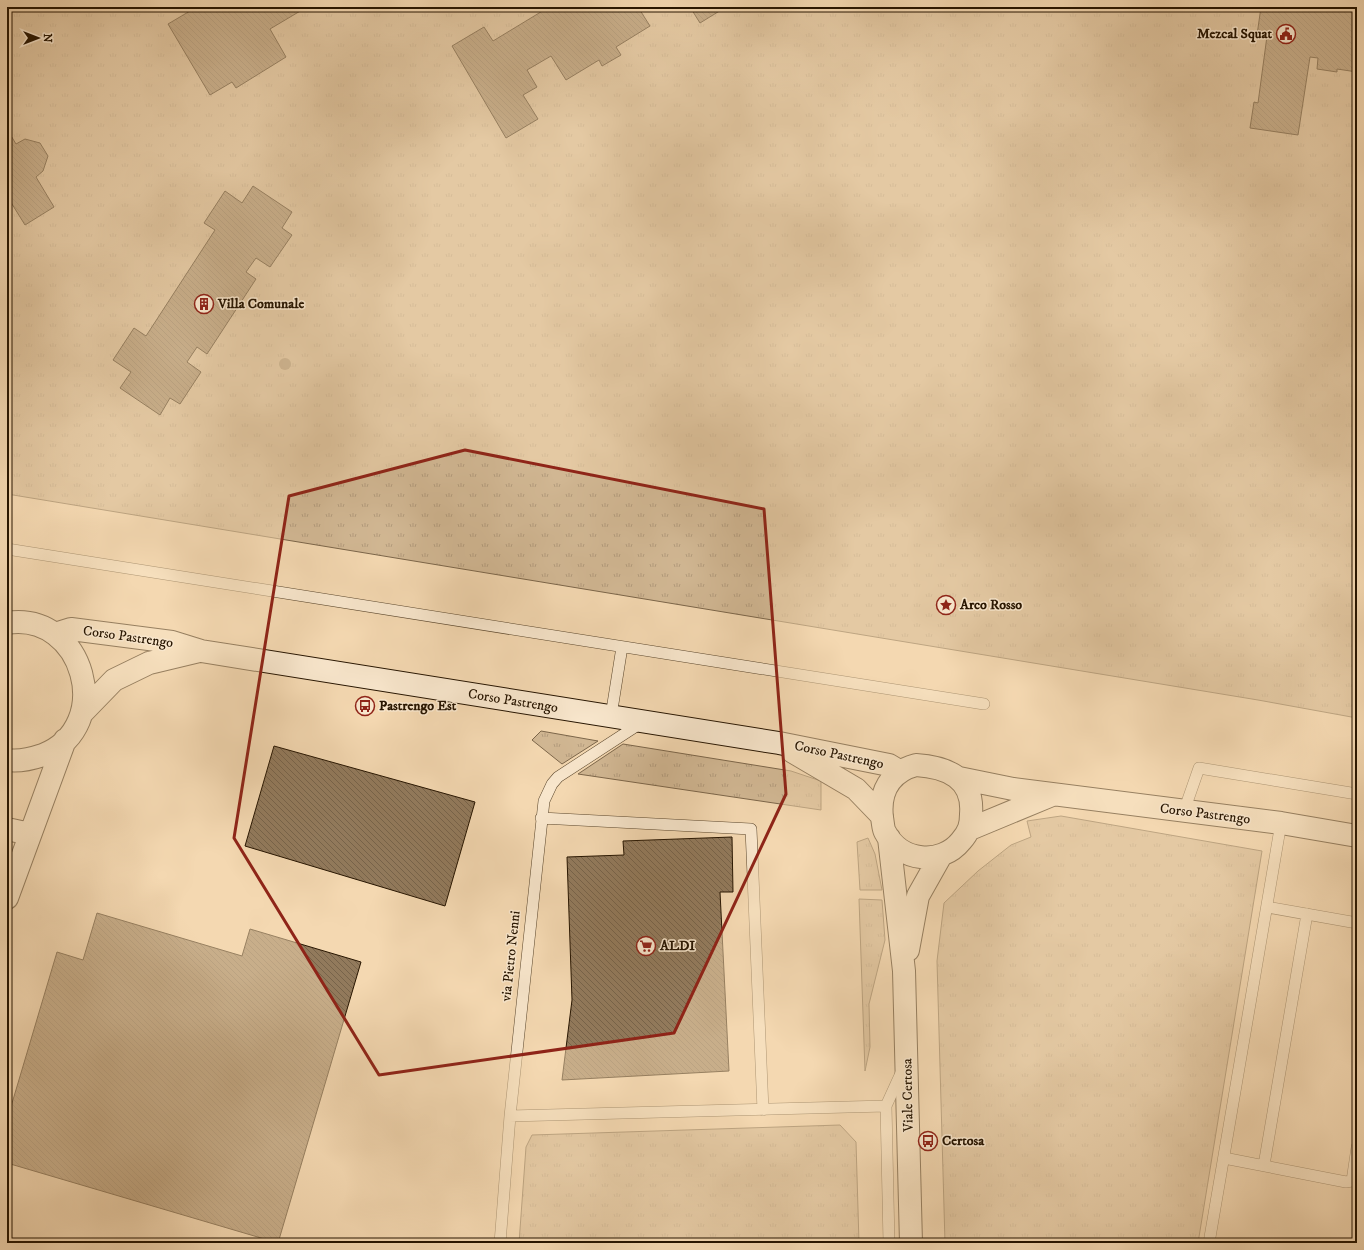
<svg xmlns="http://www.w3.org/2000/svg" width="1364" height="1250" viewBox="0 0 1364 1250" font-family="'IM FELL DW Pica',serif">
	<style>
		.grass { fill: url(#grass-tufts); stroke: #7c664a }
		.building { fill: url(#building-back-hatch); stroke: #271500 }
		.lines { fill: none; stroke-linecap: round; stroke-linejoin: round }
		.lane-casing { stroke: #5a462c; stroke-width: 12 }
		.secondary-casing { stroke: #271500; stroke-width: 24 }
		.lane { stroke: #f8e6cc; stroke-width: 11 }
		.secondary { stroke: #f8e6cc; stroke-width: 22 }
		.tree { fill: #9f8868 }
		.marked { fill: none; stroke: #8f2418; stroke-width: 3; stroke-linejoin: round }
		.labels { text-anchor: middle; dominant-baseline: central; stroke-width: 3; stroke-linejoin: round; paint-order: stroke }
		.poi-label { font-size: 14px; font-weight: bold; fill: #271500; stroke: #f8e6cc; text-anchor: start }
		.street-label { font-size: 14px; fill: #271500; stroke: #f8e6cc }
	</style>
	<defs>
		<pattern id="grass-tufts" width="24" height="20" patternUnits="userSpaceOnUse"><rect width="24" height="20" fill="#d1b793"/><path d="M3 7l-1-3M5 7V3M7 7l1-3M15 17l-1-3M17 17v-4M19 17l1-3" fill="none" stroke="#b39c7d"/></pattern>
		<pattern id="building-back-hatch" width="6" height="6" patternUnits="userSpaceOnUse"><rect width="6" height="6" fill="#927a5c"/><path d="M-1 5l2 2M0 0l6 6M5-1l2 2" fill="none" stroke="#77634a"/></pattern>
	</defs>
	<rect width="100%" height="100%" fill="#f4d8b1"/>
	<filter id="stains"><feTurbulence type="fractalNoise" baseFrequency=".005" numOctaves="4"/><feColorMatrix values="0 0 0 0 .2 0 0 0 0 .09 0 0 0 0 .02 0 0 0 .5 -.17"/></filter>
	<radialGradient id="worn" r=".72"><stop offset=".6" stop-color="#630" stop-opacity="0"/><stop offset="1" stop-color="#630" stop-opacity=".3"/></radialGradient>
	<path class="grass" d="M 7,7 L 1357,7 L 1357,718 L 1258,700 L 7,494 Z
		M 541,731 L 598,741 L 562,764 L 532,740 Z
		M 623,744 L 791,771 L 821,781 L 821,810 L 578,774 Z
		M 1061,816 L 1262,851 L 1198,1243 L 945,1243 L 937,961 L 944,903 L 978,871 L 1011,845 L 1031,837 L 1027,821 Z
		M 868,838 L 875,854 L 882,890 L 860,890 L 857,842 Z
		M 859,899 L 882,900 L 885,940 L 869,1004 L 870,1047 L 865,1071 Z
		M 840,1125 L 856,1142 L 859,1243 L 519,1243 L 526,1147 L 532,1135 Z"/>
	<path class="building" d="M 188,7 L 307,7 L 270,29 L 286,57 L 236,88 L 232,82 L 210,95 L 168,24 L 190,11 Z
		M 549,7 L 638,7 L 650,26 L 616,47 L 621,55 L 602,66 L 599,60 L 566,80 L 551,56 L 527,70 L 537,87 L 523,95 L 538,119 L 506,138 L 452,46 L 484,27 L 493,41 Z
		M 690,7 L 726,7 L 700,23 Z
		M 1261,7 L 1357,7 L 1357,72 L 1337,69 L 1337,72 L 1317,69 L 1318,58 L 1310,57 L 1298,135 L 1250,128 L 1254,102 L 1258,103 L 1267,36 L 1257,35 Z
		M 7,129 L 16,144 L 25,139 L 40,143 L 48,156 L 43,171 L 36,177 L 54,207 L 25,225 L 7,196 Z
		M 253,186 L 292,212 L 282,228 L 292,235 L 270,267 L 256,258 L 246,272 L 256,279 L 207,354 L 197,347 L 187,362 L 201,372 L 180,404 L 170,398 L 160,415 L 120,388 L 131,372 L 113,360 L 134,328 L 146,336 L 215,230 L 204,223 L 225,191 L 242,203 Z
		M 274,746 L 475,802 L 445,906 L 245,846 Z
		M 732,837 L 733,892 L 720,892 L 729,1071 L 562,1080 L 572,1000 L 567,857 L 624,855 L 623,841 Z
		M 97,913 L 242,956 L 250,929 L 361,962 L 278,1243 L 7,1163 L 7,1120 L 57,952 L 83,960 Z"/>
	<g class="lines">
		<defs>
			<path id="lane" d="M 7,549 L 984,704
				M 611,716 L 622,647
				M 1184,811 L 1199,768 L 1357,794
				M 541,818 L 751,829 L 763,1110
				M 1267,907 L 1357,923
				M 510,1116 L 886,1106
				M 1224,1158 L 1346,1182 L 1352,1181 L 1357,1147
				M 1264,1165 L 1307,914
				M 500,1243 L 510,1116 L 544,801 L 552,784 L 558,777 L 641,723
				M 889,1243 L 886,1106 L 902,1071
				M 1209,1243 L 1281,823"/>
			<path id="secondary" d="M 7,623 C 84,611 116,726 43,755 C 31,759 19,762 7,760
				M 55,634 L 71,629 L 172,642 L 201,651 L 779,743 L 889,765 L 899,771
				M 82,713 L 114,680 L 149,663 L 199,651
				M 793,752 L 856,789 L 882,816
				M 916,765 C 947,767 974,778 971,814 C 971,825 969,832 961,841 C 941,866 900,862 885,832 C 883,829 883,822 882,818 C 879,792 890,772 916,765 Z
				M 959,778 L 1013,789 L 1281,823 L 1357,836
				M 7,829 L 30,834
				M 970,829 L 1052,795
				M 889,838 L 904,971 L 911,1243
				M 7,898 L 65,740
				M 908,950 L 918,896 L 940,857"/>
		</defs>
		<use href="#lane" class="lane-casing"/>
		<use href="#secondary" class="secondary-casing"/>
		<use href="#lane" class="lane"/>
		<use href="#secondary" class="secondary"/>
	</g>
	<circle class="tree" cx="285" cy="364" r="6"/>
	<path d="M0 0H1364V1250H0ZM 465,450 L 764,509 L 786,794 L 674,1033 L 379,1075 L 234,838 L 289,496 Z" fill="#f4d8b1" fill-opacity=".55" fill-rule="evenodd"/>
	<path class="marked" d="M 465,450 L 764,509 L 786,794 L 674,1033 L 379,1075 L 234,838 L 289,496 Z"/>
	<defs>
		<symbol id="civic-ring" viewBox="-11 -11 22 22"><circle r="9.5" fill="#f8e6cc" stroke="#8f2418" stroke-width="1.5"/><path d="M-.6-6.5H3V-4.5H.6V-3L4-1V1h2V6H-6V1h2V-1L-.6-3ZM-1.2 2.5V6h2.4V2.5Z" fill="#8f2418"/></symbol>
		<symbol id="building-ring" viewBox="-11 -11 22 22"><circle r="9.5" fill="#f8e6cc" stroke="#8f2418" stroke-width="1.5"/><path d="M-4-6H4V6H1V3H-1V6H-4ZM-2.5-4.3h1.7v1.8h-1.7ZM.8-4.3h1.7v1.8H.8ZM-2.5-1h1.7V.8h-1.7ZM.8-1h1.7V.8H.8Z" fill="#8f2418"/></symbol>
		<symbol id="sight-ring" viewBox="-11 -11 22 22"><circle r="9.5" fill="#f8e6cc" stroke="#8f2418" stroke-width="1.5"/><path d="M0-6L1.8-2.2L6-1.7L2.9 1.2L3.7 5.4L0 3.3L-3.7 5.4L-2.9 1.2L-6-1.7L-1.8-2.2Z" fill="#8f2418"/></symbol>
		<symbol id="bus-ring" viewBox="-11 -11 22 22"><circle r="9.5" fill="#f8e6cc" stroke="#8f2418" stroke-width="1.5"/><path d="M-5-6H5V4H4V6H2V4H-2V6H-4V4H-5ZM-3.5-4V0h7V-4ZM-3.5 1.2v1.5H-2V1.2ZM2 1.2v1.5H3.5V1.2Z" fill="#8f2418"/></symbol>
		<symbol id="supermarket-ring" viewBox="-11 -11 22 22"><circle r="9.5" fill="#f8e6cc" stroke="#8f2418" stroke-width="1.5"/><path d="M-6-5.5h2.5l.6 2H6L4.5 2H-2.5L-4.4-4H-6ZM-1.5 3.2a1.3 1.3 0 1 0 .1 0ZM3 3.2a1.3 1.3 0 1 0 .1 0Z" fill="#8f2418"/></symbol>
	</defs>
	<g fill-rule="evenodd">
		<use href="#civic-ring" x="1275" y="23" width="22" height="22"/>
		<use href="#building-ring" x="193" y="293" width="22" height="22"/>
		<use href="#sight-ring" x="935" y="594" width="22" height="22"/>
		<use href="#bus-ring" x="354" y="695" width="22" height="22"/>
		<use href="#supermarket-ring" x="635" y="935" width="22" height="22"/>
		<use href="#bus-ring" x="917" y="1130" width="22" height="22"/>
	</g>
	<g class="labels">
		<g class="poi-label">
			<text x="1272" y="34" text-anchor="end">Mezcal Squat</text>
			<text x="218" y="304">Villa Comunale</text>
			<text x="960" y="605">Arco Rosso</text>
			<text x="379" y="706">Pastrengo Est</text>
			<text x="660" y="946">ALDI</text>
			<text x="942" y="1141">Certosa</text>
		</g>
		<g class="street-label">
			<text transform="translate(128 637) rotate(8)">Corso Pastrengo</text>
			<text transform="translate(513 701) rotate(9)">Corso Pastrengo</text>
			<text transform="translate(839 755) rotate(12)">Corso Pastrengo</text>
			<text transform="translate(1205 814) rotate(7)">Corso Pastrengo</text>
			<text transform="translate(511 956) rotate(-84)">via Pietro Nenni</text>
			<text transform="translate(908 1095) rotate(-91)">Viale Certosa</text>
		</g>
	</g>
	<rect width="1364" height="1250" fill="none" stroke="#f4d8b1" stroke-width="24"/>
	<rect x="8" y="8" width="1348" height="1234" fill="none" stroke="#271500" stroke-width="2"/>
	<rect x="12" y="12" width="1340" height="1226" fill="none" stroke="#271500"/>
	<g transform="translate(38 38) rotate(90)" stroke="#f8e6cc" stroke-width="3" paint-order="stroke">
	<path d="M0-3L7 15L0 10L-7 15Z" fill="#271500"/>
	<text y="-6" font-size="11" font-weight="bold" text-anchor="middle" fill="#271500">N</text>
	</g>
	<rect width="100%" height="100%" filter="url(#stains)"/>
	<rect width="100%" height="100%" fill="url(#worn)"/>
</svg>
